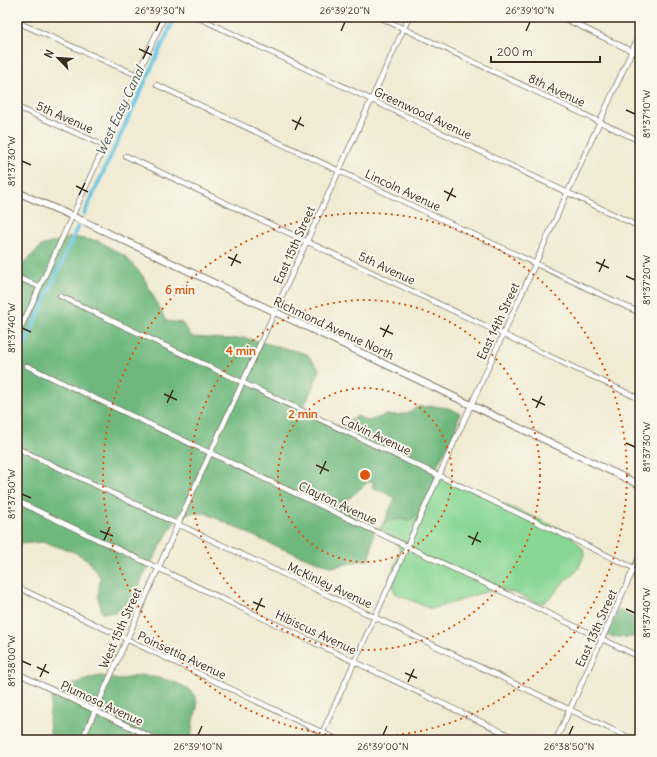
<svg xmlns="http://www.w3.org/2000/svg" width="657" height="757" viewBox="0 0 657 757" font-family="Delius,sans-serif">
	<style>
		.green { fill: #88d795; stroke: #62805a }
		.forest { fill: #6eb87e; stroke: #54714e }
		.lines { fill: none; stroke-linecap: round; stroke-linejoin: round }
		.canal { stroke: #66c5e4; stroke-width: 4 }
		.street-casing { stroke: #7b6e5d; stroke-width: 6 }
		.secondary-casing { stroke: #7b6e5d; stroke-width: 8 }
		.street { stroke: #fff; stroke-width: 4.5 }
		.secondary { stroke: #fff; stroke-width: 6 }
		.ticks { fill: none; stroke: #3b2a1e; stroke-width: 1.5 }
		.ring { fill: none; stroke: #df570d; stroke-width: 2; stroke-dasharray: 2 4 }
		.labels { text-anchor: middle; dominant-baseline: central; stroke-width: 4; stroke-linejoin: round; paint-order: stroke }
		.street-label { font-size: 12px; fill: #3b2a1e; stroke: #fbf7ec }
		.water-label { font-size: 13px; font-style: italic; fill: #485859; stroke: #fbf7ec }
		.centre { fill: #df570d; stroke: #fbf7ec; stroke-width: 2 }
		.ring-label { font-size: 12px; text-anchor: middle; font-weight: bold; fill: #df570d; stroke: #fbf7ec; stroke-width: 4; stroke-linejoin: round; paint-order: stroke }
		.neatline { fill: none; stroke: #3b2a1e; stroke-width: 1.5 }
		.ticks-label { font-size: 10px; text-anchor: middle; fill: #3b2a1e }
	</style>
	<rect width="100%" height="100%" fill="#fbf7ec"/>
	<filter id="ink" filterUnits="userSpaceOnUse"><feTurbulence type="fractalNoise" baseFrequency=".025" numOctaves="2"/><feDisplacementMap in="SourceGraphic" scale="8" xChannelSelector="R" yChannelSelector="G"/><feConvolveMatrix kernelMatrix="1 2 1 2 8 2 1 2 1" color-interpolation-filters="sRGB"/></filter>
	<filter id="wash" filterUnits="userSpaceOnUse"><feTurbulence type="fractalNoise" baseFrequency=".012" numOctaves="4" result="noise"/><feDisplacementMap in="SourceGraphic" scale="16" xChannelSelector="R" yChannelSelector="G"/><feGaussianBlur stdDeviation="0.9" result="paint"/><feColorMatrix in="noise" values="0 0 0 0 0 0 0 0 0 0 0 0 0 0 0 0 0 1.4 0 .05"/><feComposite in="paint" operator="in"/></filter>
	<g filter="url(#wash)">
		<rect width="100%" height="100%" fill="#f1ebd3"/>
		<path class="green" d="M 437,466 L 437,475 L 568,532 L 583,549 L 584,555 L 578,569 L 572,576 L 566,579 L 553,595 L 543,603 L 537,603 L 520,595 L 501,589 L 478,594 L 453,603 L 431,609 L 395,593 L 390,579 L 400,551 L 395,539 L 380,529 L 384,522 L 400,519 L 409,521 L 434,486 Z"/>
		<path class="forest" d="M 71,237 L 99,241 L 126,257 L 143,276 L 166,321 L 182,323 L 192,337 L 226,339 L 246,338 L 307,354 L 320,370 L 303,409 L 343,428 L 346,422 L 357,416 L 368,421 L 386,415 L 407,414 L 417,407 L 434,406 L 448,408 L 460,413 L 454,434 L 437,466 L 434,486 L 424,511 L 409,521 L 400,519 L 384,522 L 395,498 L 372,487 L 374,482 L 368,482 L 346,501 L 350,514 L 374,530 L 370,559 L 332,567 L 275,546 L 205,513 L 179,514 L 144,575 L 134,598 L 116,612 L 102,613 L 98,597 L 100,577 L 87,559 L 74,552 L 44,542 L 17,544 L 17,275 L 21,266 L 41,246 Z
			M 618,610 L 637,619 L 640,614 L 640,634 C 631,638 629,638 620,637 C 614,636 614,638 607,636 Z
			M 142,675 C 159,678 195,683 197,703 C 198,710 194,715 193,721 C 192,727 192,734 191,740 L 52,739 C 47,725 50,711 52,696 L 73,684 L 95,677 L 102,676 L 119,680 Z"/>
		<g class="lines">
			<path class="canal" d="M 84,214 L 175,17
				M 17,362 L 78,227"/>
		</g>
	</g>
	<g filter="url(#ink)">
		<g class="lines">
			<defs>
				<path id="street" d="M 197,17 L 640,227
					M 379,17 L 640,141
					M 561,17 L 640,55
					M 17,22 L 137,75
					M 157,85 L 640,313
					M 17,107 L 105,146
					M 126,156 L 640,399
					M 17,277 L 40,287
					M 60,296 L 640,571
					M 17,336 L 164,17
					M 27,366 L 640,657
					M 17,448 L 634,740
					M 17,501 L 519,740
					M 17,587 L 338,740
					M 17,673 L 157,740
					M 82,740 L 178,524 L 409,17
					M 319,740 L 640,33
					M 556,740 L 640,555"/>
				<path id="secondary" d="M 17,192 L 81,220 L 640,485"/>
			</defs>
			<use href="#street" class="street-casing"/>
			<use href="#secondary" class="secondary-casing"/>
			<use href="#street" class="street"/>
			<use href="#secondary" class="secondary"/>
		</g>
	</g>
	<path class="ticks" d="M 156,31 L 160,22M 341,31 L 345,22M 526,31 L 530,22M 139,49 L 152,55M 143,59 L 149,46M 626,110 L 635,114M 292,120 L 304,126M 295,130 L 301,117M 22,161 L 31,165M 76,186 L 88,192M 444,191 L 456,197M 79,195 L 85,183M 447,201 L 453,188M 228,257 L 241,263M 596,262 L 609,268M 231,266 L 237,254M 599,272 L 605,259M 626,276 L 635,280M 22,328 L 31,332M 380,328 L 393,334M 383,337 L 389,325M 164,394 L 177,400M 532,399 L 545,405M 167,403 L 173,390M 536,408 L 542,396M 626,443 L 635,447M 316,465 L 329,471M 320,474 L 326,461M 22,494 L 31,498M 100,531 L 113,536M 468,536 L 481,542M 104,540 L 110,527M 472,545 L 478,532M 253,602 L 265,607M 626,609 L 635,613M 256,611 L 262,598M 22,661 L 31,665M 37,667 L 49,673M 405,673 L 417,678M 40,677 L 46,664M 408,682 L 414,669M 198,735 L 202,726M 383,735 L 387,726M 569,735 L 573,726"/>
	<g class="ring">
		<circle cx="365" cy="475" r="87"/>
		<circle cx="365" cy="475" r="175"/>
		<circle cx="365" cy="475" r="262"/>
	</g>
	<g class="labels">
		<g class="street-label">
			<text transform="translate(557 90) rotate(25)">8th Avenue</text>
			<text transform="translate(423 113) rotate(25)">Greenwood Avenue</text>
			<text transform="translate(65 117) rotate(24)">5th Avenue</text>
			<text transform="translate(403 190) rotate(25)">Lincoln Avenue</text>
			<text transform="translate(294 245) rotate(-66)">East 15th Street</text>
			<text transform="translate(387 268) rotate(25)">5th Avenue</text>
			<text transform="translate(498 321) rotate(-65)">East 14th Street</text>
			<text transform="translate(334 328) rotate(25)">Richmond Avenue North</text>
			<text transform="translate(376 435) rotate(25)">Calvin Avenue</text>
			<text transform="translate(338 503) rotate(25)">Clayton Avenue</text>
			<text transform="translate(330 585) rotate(25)">McKinley Avenue</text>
			<text transform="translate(120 628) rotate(-66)">West 15th Street</text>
			<text transform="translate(596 628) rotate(-66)">East 13th Street</text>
			<text transform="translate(316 632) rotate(25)">Hibiscus Avenue</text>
			<text transform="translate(182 655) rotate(25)">Poinsettia Avenue</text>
			<text transform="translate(102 703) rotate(25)">Plumosa Avenue</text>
		</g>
		<g class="water-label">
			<text transform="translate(120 111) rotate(-65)">West Easy Canal</text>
		</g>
	</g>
	<circle cx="365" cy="475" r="6" class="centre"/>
	<g class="ring-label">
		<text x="180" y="294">6 min</text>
		<text x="241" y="355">4 min</text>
		<text x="303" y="418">2 min</text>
	</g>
	<rect width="657" height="757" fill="none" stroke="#fbf7ec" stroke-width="44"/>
	<g transform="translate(58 58) rotate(295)" stroke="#fbf7ec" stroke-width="3" paint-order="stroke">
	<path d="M0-3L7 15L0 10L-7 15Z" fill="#3b2a1e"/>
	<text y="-6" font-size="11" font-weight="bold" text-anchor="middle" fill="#3b2a1e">N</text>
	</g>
	<path d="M491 56v6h109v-6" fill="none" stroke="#3b2a1e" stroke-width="2"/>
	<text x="497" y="56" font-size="12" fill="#3b2a1e" stroke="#fbf7ec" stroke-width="3" paint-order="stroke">200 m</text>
	<rect x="22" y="22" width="613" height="713" class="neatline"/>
	<g class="ticks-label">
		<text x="160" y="14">26°39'30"N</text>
		<text x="345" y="14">26°39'20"N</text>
		<text x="530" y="14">26°39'10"N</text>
		<text transform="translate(646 114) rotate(-90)" y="4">81°37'10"W</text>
		<text transform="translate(11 161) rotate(-90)" y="4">81°37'30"W</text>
		<text transform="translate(646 280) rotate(-90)" y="4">81°37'20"W</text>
		<text transform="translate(11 328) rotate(-90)" y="4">81°37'40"W</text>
		<text transform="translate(646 447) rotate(-90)" y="4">81°37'30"W</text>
		<text transform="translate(11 494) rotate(-90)" y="4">81°37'50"W</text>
		<text transform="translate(646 613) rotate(-90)" y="4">81°37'40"W</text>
		<text transform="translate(11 661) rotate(-90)" y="4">81°38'00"W</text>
		<text x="198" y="750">26°39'10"N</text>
		<text x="383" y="750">26°39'00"N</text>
		<text x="569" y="750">26°38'50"N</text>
	</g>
</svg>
